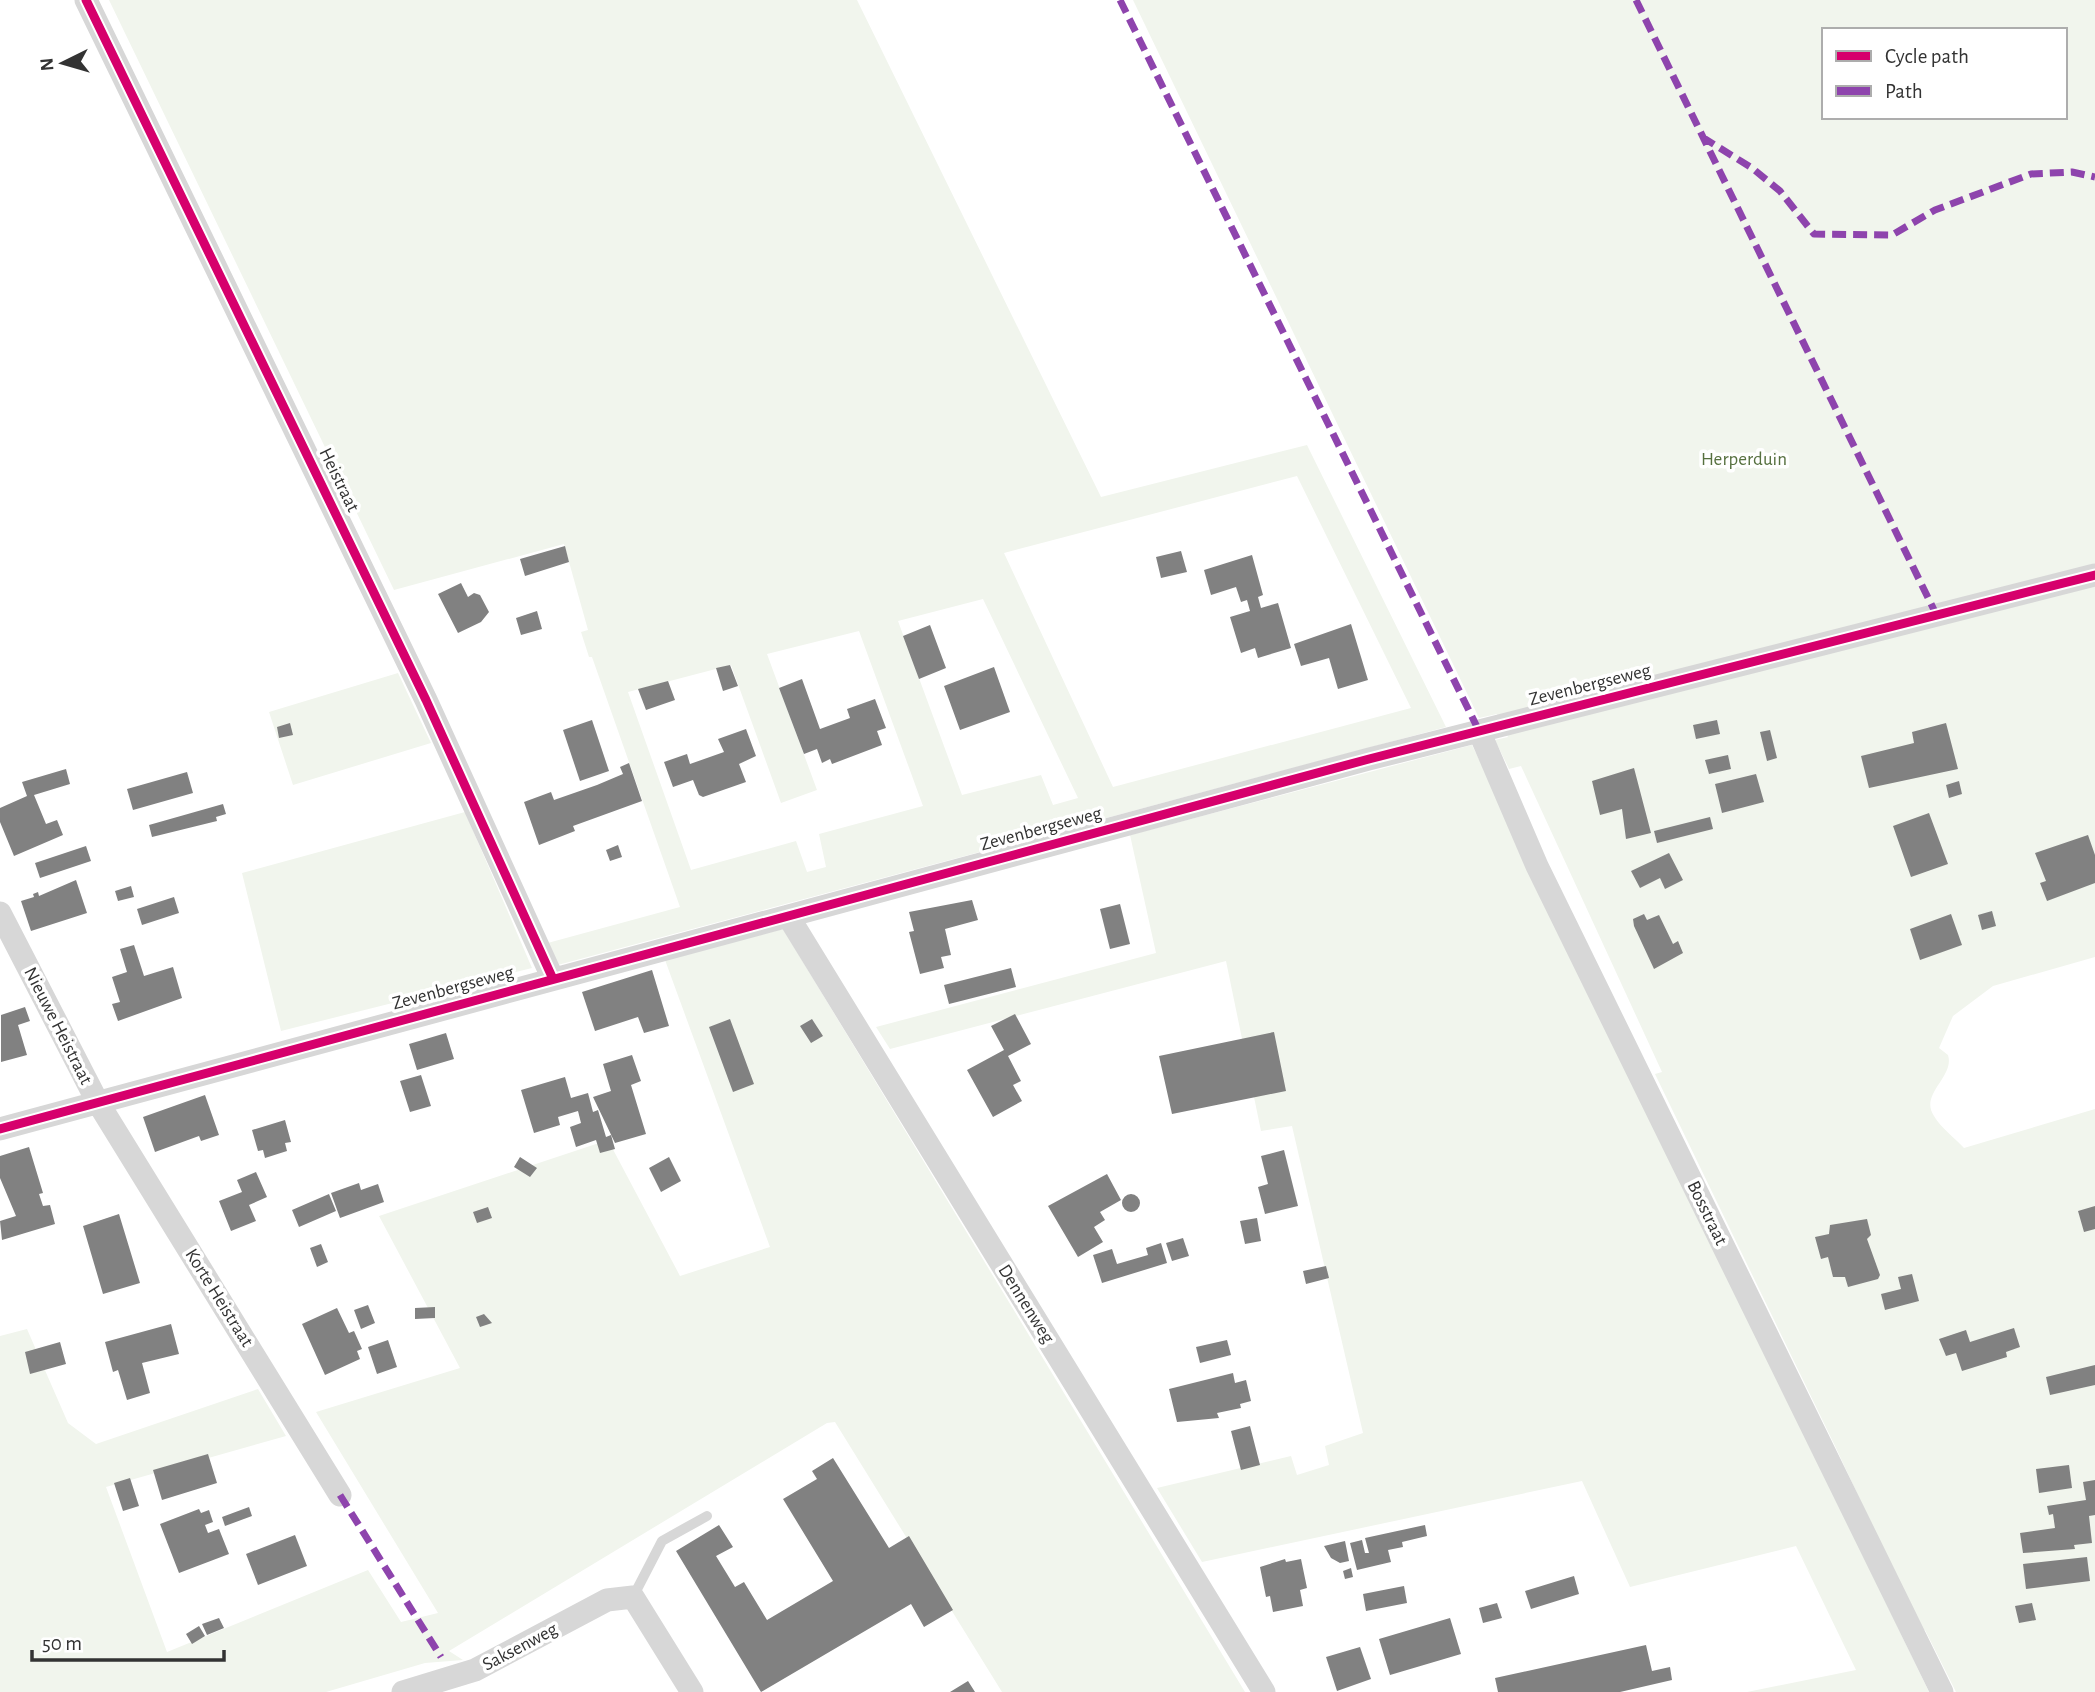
<svg xmlns="http://www.w3.org/2000/svg" width="2095" height="1692" viewBox="0 0 2095 1692" font-family="'Alegreya Sans',sans-serif">
	<style>
		.green { fill: #f1f5ed; fill-rule: evenodd }
		.building { fill: #818181 }
		.lines { fill: none; stroke-linecap: round; stroke-linejoin: round }
		.lane { stroke: #d7d7d7; stroke-width: 10 }
		.street { stroke: #d7d7d7; stroke-width: 23 }
		.quiet { stroke: #8e44ad; stroke-width: 7; stroke-dasharray: 14 7; stroke-linecap: butt }
		.cycleway-casing { stroke: #fff; stroke-width: 13 }
		.cycleway { stroke: #d6006c; stroke-width: 9 }
		.labels { text-anchor: middle; dominant-baseline: central; stroke-width: 7; stroke-linejoin: round; paint-order: stroke }
		.park-label { font-size: 19px; fill: #56703f; stroke: #fff }
		.street-label { font-size: 19px; fill: #333; stroke: #fff }
	</style>
	<rect width="100%" height="100%" fill="#fff"/>
	<path class="green" d="M 109,0 L 857,0 L 1101,497 L 1307,445 L 1446,727 L 554,966 L 544,944 L 680,907 L 592,657 L 589,657 L 581,632 L 588,630 L 564,544 L 394,590 ZM 1297,476 L 1411,708 L 1113,787 L 1004,553 ZM 983,599 L 1078,798 L 1053,805 L 1041,775 L 962,795 L 898,621 ZM 859,631 L 923,806 L 819,834 L 826,867 L 807,872 L 796,841 L 691,870 L 628,692 L 731,665 L 781,803 L 817,790 L 767,654 Z
		M 1133,0 L 2095,0 L 2095,957 L 1993,986 L 1953,1016 L 1939,1048 L 1948,1055 C 1955,1077 1919,1094 1934,1116 C 1941,1128 1955,1138 1964,1148 L 2095,1109 L 2095,1692 L 1956,1692 L 1925,1630 L 1921,1630 L 1835,1446 L 1655,1074 L 1662,1072 L 1521,766 L 1509,769 L 1495,740 L 1508,737 L 1497,714 L 1479,718 ZM 1824,30 L 2065,30 L 2065,117 L 1824,117 Z
		M 398,673 L 431,743 L 293,785 L 269,712 Z
		M 1472,745 L 1929,1692 L 1747,1692 L 1856,1670 L 1796,1546 L 1630,1587 L 1582,1481 L 1202,1562 L 1157,1488 L 1291,1456 L 1297,1475 L 1329,1465 L 1325,1446 L 1363,1433 L 1292,1126 L 1261,1131 L 1226,961 L 890,1049 L 876,1027 L 1156,953 L 1130,835 Z
		M 465,812 L 532,968 L 281,1031 L 242,873 Z
		M 783,929 L 1245,1692 L 1002,1692 L 835,1422 L 827,1423 L 449,1651 L 463,1660 L 425,1663 L 326,1692 L 0,1692 L 0,1336 L 27,1329 L 68,1423 L 96,1444 L 258,1389 L 286,1436 L 106,1487 L 167,1652 L 368,1570 L 401,1622 L 438,1613 L 316,1412 L 460,1368 L 379,1216 L 608,1140 L 680,1276 L 770,1247 L 665,960 Z"/>
	<path class="building" d="M 565,546 L 569,562 L 525,576 L 520,559 Z
		M 1181,551 L 1187,572 L 1161,578 L 1156,557 Z
		M 1252,555 L 1263,595 L 1258,597 L 1261,608 L 1278,603 L 1291,648 L 1258,658 L 1255,648 L 1241,653 L 1230,617 L 1250,611 L 1247,600 L 1241,602 L 1236,587 L 1211,595 L 1204,570 Z
		M 461,583 L 468,597 L 474,593 L 480,595 L 489,612 L 481,622 L 458,633 L 438,594 Z
		M 537,611 L 542,629 L 521,635 L 516,618 Z
		M 1351,624 L 1368,680 L 1338,689 L 1329,658 L 1301,666 L 1294,644 Z
		M 930,625 L 946,668 L 919,679 L 903,636 Z
		M 730,665 L 738,686 L 723,691 L 716,668 Z
		M 994,667 L 1010,712 L 960,730 L 944,686 Z
		M 802,679 L 820,729 L 850,718 L 847,709 L 875,699 L 886,728 L 877,731 L 882,745 L 832,764 L 830,759 L 822,763 L 817,749 L 804,754 L 779,688 Z
		M 668,681 L 675,700 L 646,710 L 638,689 Z
		M 592,720 L 609,771 L 580,781 L 563,730 Z
		M 1717,720 L 1720,734 L 1696,739 L 1693,725 Z
		M 290,723 L 293,735 L 279,738 L 277,727 Z
		M 1946,723 L 1958,769 L 1869,788 L 1861,756 L 1914,743 L 1912,732 Z
		M 746,729 L 756,756 L 739,764 L 746,782 L 703,797 L 699,795 L 693,780 L 673,787 L 664,762 L 687,754 L 690,764 L 724,752 L 718,739 Z
		M 1770,730 L 1777,758 L 1767,761 L 1760,732 Z
		M 1728,755 L 1731,769 L 1709,774 L 1705,760 Z
		M 629,763 L 642,801 L 573,826 L 575,831 L 539,845 L 524,802 L 551,792 L 554,800 L 597,785 L 623,774 L 620,767 Z
		M 1634,768 L 1651,833 L 1626,839 L 1622,809 L 1600,815 L 1592,781 Z
		M 66,769 L 70,784 L 34,795 L 46,824 L 57,820 L 63,835 L 14,856 L 0,822 L 0,808 L 27,796 L 22,782 Z
		M 187,772 L 193,793 L 133,810 L 127,789 Z
		M 1756,774 L 1764,802 L 1722,813 L 1715,784 Z
		M 1959,781 L 1962,794 L 1949,798 L 1946,785 Z
		M 223,804 L 226,814 L 216,817 L 217,821 L 152,837 L 149,825 Z
		M 1929,813 L 1948,864 L 1911,877 L 1893,826 Z
		M 1710,817 L 1713,829 L 1657,843 L 1654,831 Z
		M 2088,835 L 2095,855 L 2095,883 L 2047,901 L 2040,883 L 2046,881 L 2035,853 Z
		M 618,845 L 622,857 L 610,861 L 606,850 Z
		M 86,846 L 91,861 L 40,878 L 35,863 Z
		M 1669,853 L 1683,880 L 1665,889 L 1660,878 L 1640,888 L 1631,871 Z
		M 76,880 L 87,913 L 31,931 L 21,901 L 34,897 L 33,894 L 38,892 L 39,896 Z
		M 131,886 L 134,897 L 118,901 L 115,891 Z
		M 174,897 L 179,913 L 142,925 L 137,909 Z
		M 972,900 L 978,920 L 945,929 L 951,955 L 941,957 L 944,968 L 920,974 L 909,932 L 914,931 L 909,912 Z
		M 1120,904 L 1130,944 L 1110,949 L 1100,909 Z
		M 1992,911 L 1996,926 L 1982,930 L 1978,915 Z
		M 1644,914 L 1647,920 L 1659,915 L 1673,944 L 1678,941 L 1683,953 L 1654,969 L 1634,926 L 1633,919 Z
		M 1951,914 L 1962,945 L 1920,960 L 1910,929 Z
		M 134,945 L 144,976 L 173,967 L 182,998 L 118,1021 L 112,1004 L 120,1002 L 112,977 L 127,972 L 120,949 Z
		M 1011,968 L 1016,987 L 949,1004 L 944,985 Z
		M 652,970 L 669,1026 L 644,1033 L 638,1017 L 595,1031 L 582,992 Z
		M 25,1007 L 30,1021 L 18,1025 L 27,1055 L 1,1062 L 1,1015 Z
		M 1015,1014 L 1031,1044 L 1008,1056 L 1021,1081 L 1013,1085 L 1022,1101 L 993,1117 L 967,1070 L 1004,1050 L 991,1026 Z
		M 730,1019 L 754,1084 L 733,1092 L 709,1027 Z
		M 812,1019 L 823,1036 L 811,1043 L 800,1026 Z
		M 1274,1032 L 1286,1091 L 1172,1114 L 1159,1056 Z
		M 446,1033 L 454,1059 L 417,1070 L 409,1044 Z
		M 632,1055 L 641,1081 L 631,1085 L 646,1134 L 615,1143 L 593,1097 L 611,1091 L 603,1064 Z
		M 421,1075 L 431,1106 L 410,1112 L 400,1081 Z
		M 565,1077 L 571,1098 L 588,1093 L 593,1112 L 598,1110 L 606,1137 L 611,1135 L 615,1149 L 600,1153 L 596,1140 L 576,1147 L 570,1127 L 581,1123 L 578,1111 L 558,1117 L 560,1125 L 534,1133 L 521,1090 Z
		M 205,1095 L 219,1135 L 201,1141 L 199,1136 L 155,1152 L 143,1117 Z
		M 285,1120 L 291,1142 L 285,1143 L 287,1151 L 265,1158 L 263,1150 L 258,1151 L 252,1130 Z
		M 29,1147 L 43,1193 L 39,1194 L 43,1206 L 50,1205 L 55,1224 L 2,1240 L 0,1221 L 16,1216 L 0,1178 L 0,1156 Z
		M 1284,1150 L 1298,1206 L 1265,1214 L 1258,1187 L 1268,1184 L 1261,1156 Z
		M 520,1157 L 537,1168 L 530,1177 L 514,1167 Z
		M 669,1157 L 681,1181 L 661,1192 L 649,1168 Z
		M 256,1172 L 267,1197 L 249,1205 L 256,1221 L 231,1231 L 219,1201 L 242,1192 L 237,1180 Z
		M 1107,1174 L 1121,1200 L 1100,1212 L 1105,1220 L 1094,1227 L 1103,1242 L 1078,1257 L 1048,1206 Z
		M 359,1183 L 361,1190 L 378,1184 L 384,1202 L 340,1218 L 331,1193 Z
		M 329,1194 L 336,1211 L 299,1227 L 292,1210 Z
		M1122 1203a9 9 0 1 1 18 0a9 9 0 1 1-18 0Z
		M 2095,1206 L 2095,1229 L 2084,1232 L 2078,1211 Z
		M 488,1207 L 492,1218 L 477,1223 L 473,1212 Z
		M 119,1214 L 140,1283 L 103,1294 L 83,1226 Z
		M 1257,1218 L 1261,1241 L 1245,1244 L 1240,1221 Z
		M 1867,1219 L 1871,1235 L 1867,1239 L 1880,1275 L 1878,1279 L 1848,1287 L 1845,1277 L 1833,1277 L 1828,1257 L 1821,1259 L 1815,1237 L 1829,1234 L 1830,1225 Z
		M 1183,1238 L 1189,1256 L 1172,1261 L 1166,1243 Z
		M 1161,1243 L 1167,1263 L 1102,1283 L 1093,1255 L 1112,1249 L 1117,1264 L 1148,1255 L 1146,1248 Z
		M 321,1244 L 328,1262 L 317,1267 L 310,1248 Z
		M 1326,1266 L 1329,1278 L 1306,1284 L 1303,1271 Z
		M 1912,1274 L 1919,1301 L 1885,1310 L 1881,1294 L 1901,1289 L 1898,1277 Z
		M 368,1305 L 375,1323 L 361,1329 L 354,1310 Z
		M 435,1307 L 435,1318 L 415,1319 L 415,1308 Z
		M 337,1308 L 349,1333 L 354,1331 L 362,1349 L 357,1351 L 360,1359 L 325,1375 L 302,1324 Z
		M 484,1314 L 492,1323 L 480,1327 L 476,1317 Z
		M 171,1324 L 179,1354 L 142,1363 L 150,1393 L 127,1400 L 118,1370 L 113,1372 L 105,1342 Z
		M 2014,1328 L 2020,1347 L 2006,1352 L 2007,1357 L 1962,1371 L 1956,1353 L 1946,1356 L 1939,1339 L 1966,1330 L 1970,1342 Z
		M 388,1340 L 397,1367 L 377,1374 L 368,1347 Z
		M 1227,1340 L 1231,1355 L 1200,1363 L 1196,1347 Z
		M 60,1342 L 66,1364 L 30,1374 L 25,1352 Z
		M 2095,1365 L 2095,1385 L 2050,1395 L 2046,1377 Z
		M 1233,1373 L 1235,1383 L 1246,1380 L 1251,1401 L 1240,1404 L 1241,1408 L 1217,1413 L 1219,1418 L 1177,1422 L 1169,1389 Z
		M 1250,1426 L 1260,1465 L 1241,1470 L 1231,1431 Z
		M 208,1454 L 217,1483 L 162,1500 L 153,1470 Z
		M 833,1458 L 889,1548 L 909,1536 L 953,1610 L 924,1627 L 911,1604 L 761,1692 L 676,1551 L 719,1525 L 733,1547 L 716,1556 L 735,1587 L 744,1582 L 767,1620 L 833,1581 L 783,1499 L 817,1479 L 812,1471 Z
		M 2069,1465 L 2072,1488 L 2039,1493 L 2036,1469 Z
		M 130,1478 L 139,1506 L 123,1511 L 114,1483 Z
		M 2095,1480 L 2095,1515 L 2089,1516 L 2092,1543 L 2074,1545 L 2075,1549 L 2023,1553 L 2020,1533 L 2055,1528 L 2053,1514 L 2049,1515 L 2047,1506 L 2086,1500 L 2083,1482 Z
		M 249,1507 L 252,1516 L 225,1526 L 222,1517 Z
		M 199,1509 L 201,1513 L 209,1510 L 213,1522 L 205,1525 L 208,1533 L 219,1529 L 229,1554 L 179,1573 L 160,1524 Z
		M 1425,1525 L 1427,1536 L 1402,1542 L 1403,1547 L 1388,1550 L 1391,1562 L 1357,1570 L 1350,1543 L 1362,1540 L 1365,1553 L 1369,1553 L 1365,1538 Z
		M 295,1535 L 307,1566 L 258,1585 L 246,1554 Z
		M 1345,1541 L 1349,1561 L 1340,1563 L 1331,1558 L 1324,1546 Z
		M 2087,1557 L 2090,1581 L 2026,1589 L 2023,1564 Z
		M 1285,1559 L 1286,1562 L 1301,1559 L 1307,1588 L 1300,1590 L 1303,1606 L 1273,1612 L 1270,1596 L 1266,1597 L 1260,1567 Z
		M 1351,1568 L 1353,1577 L 1345,1579 L 1343,1571 Z
		M 1574,1576 L 1579,1594 L 1531,1609 L 1525,1591 Z
		M 1404,1586 L 1407,1603 L 1366,1611 L 1363,1594 Z
		M 1497,1603 L 1502,1618 L 1483,1623 L 1479,1608 Z
		M 2032,1603 L 2036,1620 L 2019,1623 L 2015,1606 Z
		M 219,1618 L 224,1628 L 207,1635 L 202,1624 Z
		M 1450,1618 L 1461,1654 L 1390,1675 L 1379,1639 Z
		M 199,1626 L 205,1636 L 192,1644 L 186,1634 Z
		M 1646,1645 L 1652,1671 L 1670,1667 L 1672,1680 L 1620,1692 L 1498,1692 L 1495,1678 Z
		M 1360,1647 L 1371,1679 L 1337,1691 L 1326,1657 Z
		M 968,1681 L 975,1692 L 950,1692 Z"/>
	<g class="lines">
		<path class="lane" d="M 633,1597 L 662,1541 L 707,1516"/>
		<path class="street" d="M 86,0 L 426,700 L 553,979
			M 1479,731 L 1537,866 L 1942,1692
			M 0,913 L 97,1101 L 340,1495
			M 788,916 L 1264,1692
			M 0,1129 L 1369,759 L 2095,575
			M 403,1692 L 475,1670 L 607,1600 L 633,1597 L 692,1692"/>
		<path class="quiet" d="M 1120,0 L 1479,731
			M 1636,0 L 1936,614
			M 1702,137 L 1752,168 L 1780,191 L 1814,234 L 1892,235 L 1935,210 L 2031,174 L 2072,172 L 2095,177
			M 340,1495 L 441,1657"/>
		<defs>
			<path id="cycleway" d="M 86,0 L 426,700 L 553,979
				M 0,1129 L 1369,759 L 2095,575"/>
		</defs>
		<use href="#cycleway" class="cycleway-casing"/>
		<use href="#cycleway" class="cycleway"/>
	</g>
	<g class="labels">
		<g class="park-label">
			<text x="1744" y="459">Herperduin</text>
		</g>
		<g class="street-label">
			<text transform="translate(339 480) rotate(64)">Heistraat</text>
			<text transform="translate(1590 685) rotate(-14)">Zevenbergseweg</text>
			<text transform="translate(1041 829) rotate(-15)">Zevenbergseweg</text>
			<text transform="translate(453 988) rotate(-15)">Zevenbergseweg</text>
			<text transform="translate(58 1026) rotate(63)">Nieuwe Heistraat</text>
			<text transform="translate(1707 1213) rotate(64)">Bosstraat</text>
			<text transform="translate(219 1298) rotate(58)">Korte Heistraat</text>
			<text transform="translate(1026 1304) rotate(58)">Dennenweg</text>
			<text transform="translate(520 1647) rotate(-28)">Saksenweg</text>
		</g>
	</g>
	<rect x="1822" y="28" width="245" height="91" fill="#ffffff" stroke="#adadad" stroke-width="2"/>
	<rect x="1836" y="51" width="35" height="10" fill="#d6006c" stroke="#adadad" stroke-width="2"/>
	<text x="1885" y="63" font-size="21" fill="#333333">Cycle path</text>
	<rect x="1836" y="86" width="35" height="10" fill="#8e44ad" stroke="#adadad" stroke-width="2"/>
	<text x="1885" y="98" font-size="21" fill="#333333">Path</text>
	<g transform="translate(63 63) rotate(265)" stroke="#ffffff" stroke-width="5" paint-order="stroke">
	<path d="M0-5L12 26L0 18L-12 26Z" fill="#333333"/>
	<text y="-10" font-size="19" font-weight="bold" text-anchor="middle" fill="#333333">N</text>
	</g>
	<path d="M32 1650v10h192v-10" fill="none" stroke="#333333" stroke-width="3.5"/>
	<text x="42" y="1650" font-size="21" fill="#333333" stroke="#ffffff" stroke-width="5" paint-order="stroke">50 m</text>
</svg>
